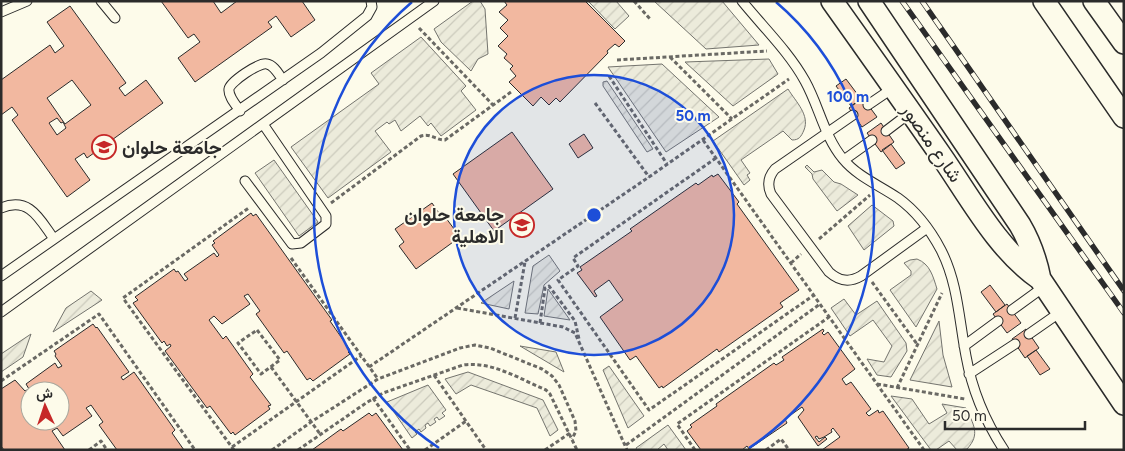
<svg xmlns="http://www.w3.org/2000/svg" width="1125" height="451" viewBox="0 0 1125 451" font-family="Figtree,Vazirmatn,sans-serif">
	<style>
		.garden { fill: url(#garden-furrows); stroke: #74746e }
		.building { fill: #f2b8a0; stroke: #2b2b2b; fill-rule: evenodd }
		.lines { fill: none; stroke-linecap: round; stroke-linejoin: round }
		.service-casing { stroke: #2b2b2b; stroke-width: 11 }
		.tertiary-casing { stroke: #2b2b2b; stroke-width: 24 }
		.path { stroke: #6a6964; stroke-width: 3; stroke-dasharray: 4 2.5; stroke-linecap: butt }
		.service { stroke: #fdfbea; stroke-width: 9 }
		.tertiary { stroke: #fdfbea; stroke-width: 21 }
		.rail-casing { stroke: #2b2b2b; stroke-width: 5.5 }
		.rail { stroke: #fdfbea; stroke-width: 4; stroke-dasharray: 11; stroke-linecap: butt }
		.ring { fill: none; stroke: #1d4ed8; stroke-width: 2.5 }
		.labels { text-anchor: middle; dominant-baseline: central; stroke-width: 4; stroke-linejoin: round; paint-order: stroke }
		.street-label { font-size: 19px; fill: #2b2b2b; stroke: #fdfbea }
		.poi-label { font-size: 19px; font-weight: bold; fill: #2b2b2b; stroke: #fdfbea; text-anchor: start }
		.centre { fill: #1d4ed8; stroke: #fdfbea; stroke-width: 2.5 }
		.ring-label { font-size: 15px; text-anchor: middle; font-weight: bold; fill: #1d4ed8; stroke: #fdfbea; stroke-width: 4; stroke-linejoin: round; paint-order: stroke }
	</style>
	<defs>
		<pattern id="garden-furrows" width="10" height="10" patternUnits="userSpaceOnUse" patternTransform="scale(1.25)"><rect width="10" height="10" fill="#ecebdb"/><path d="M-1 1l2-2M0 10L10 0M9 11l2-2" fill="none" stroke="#cbcabc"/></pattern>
	</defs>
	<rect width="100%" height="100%" fill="#fdfbea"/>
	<path class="garden" d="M 473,1 L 480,1 L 485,9 L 488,54 L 478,59 L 471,71 L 441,42 L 434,29 Z
		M 588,1 L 616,1 L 629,16 L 615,29 Z
		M 654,1 L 722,1 L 759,45 L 706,49 Z
		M 421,37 L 466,86 L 461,91 L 476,110 L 441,136 L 431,123 L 428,126 L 420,116 L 401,131 L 395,120 L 389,124 L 387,122 L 375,131 L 391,152 L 328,198 L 291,147 L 379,84 L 371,73 Z
		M 769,59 L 778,74 L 733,106 L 685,62 Z
		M 662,64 L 719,117 L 666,152 L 608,67 Z
		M 607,81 L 653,149 L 647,152 L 603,86 L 603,82 Z
		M 788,89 C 796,102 810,115 804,130 C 801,137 799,140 792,140 L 783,131 L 741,160 L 750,173 L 747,175 L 750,180 L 744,185 L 713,141 Z
		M 274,160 L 318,222 L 299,236 L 255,173 Z
		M 807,165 L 814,172 L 822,170 L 834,182 L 841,184 L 858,195 L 837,211 L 813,179 L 812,174 L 805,167 Z
		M 872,205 L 893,221 L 894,226 L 864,250 L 848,226 Z
		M 549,255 L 560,271 L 544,285 L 538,314 L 525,313 L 533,266 Z
		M 917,259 C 930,264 933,276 937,289 L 916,327 L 890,290 L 911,275 L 911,271 L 904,263 L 910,260 Z
		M 514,281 L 509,309 L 481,303 Z
		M 548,289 L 570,320 L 544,316 Z
		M 91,291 L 102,300 L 53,332 L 66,308 Z
		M 844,299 L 856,315 L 877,301 L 906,343 L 907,351 L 891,377 L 877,375 L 867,359 L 884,362 L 892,346 L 873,320 L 850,336 L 831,308 Z
		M 939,321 L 943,355 L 952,387 L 910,380 Z
		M 31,334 L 23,357 L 1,372 L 1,354 Z
		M 520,346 L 556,352 L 564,372 Z
		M 609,366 L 644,416 L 628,428 L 603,370 Z
		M 468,372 L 543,400 L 558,430 L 550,436 L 537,408 L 471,385 L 456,394 L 445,379 Z
		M 428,385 L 446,410 L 442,413 L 445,416 L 439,420 L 437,417 L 434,419 L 436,422 L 430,426 L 428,423 L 425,425 L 426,428 L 421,432 L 419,429 L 415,432 L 417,434 L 412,438 L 387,402 Z
		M 891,396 L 912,399 L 929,424 L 947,413 L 942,404 L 966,408 C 973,424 981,434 967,449 L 957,450 L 949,441 L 936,450 L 931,450 Z
		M 668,425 L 686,450 L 668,450 L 664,444 L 657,450 L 637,450 L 636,448 Z"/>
	<path class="building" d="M 161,1 L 213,1 L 221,13 L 237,1 L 302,1 L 315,20 L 291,37 L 276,16 L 268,22 L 272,27 L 195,82 L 178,58 L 200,42 L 194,34 L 188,38 Z
		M 504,1 L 585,1 L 625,41 L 619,47 L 615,44 L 607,51 L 608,53 L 560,102 L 556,98 L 549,105 L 541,97 L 533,106 L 509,82 L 516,76 L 510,69 L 513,66 L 504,58 L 507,54 L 498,46 L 508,36 L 500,28 L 508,20 L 499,12 L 507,5 Z
		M 70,6 L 126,83 L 119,88 L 125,96 L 146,80 L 163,103 L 87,158 L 84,153 L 75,159 L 90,180 L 67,197 L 12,120 L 18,115 L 12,107 L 1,115 L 1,80 L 50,45 L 55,53 L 64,46 L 47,22 ZM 72,80 L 91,105 L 65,124 L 47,98 ZM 57,118 L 61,123 L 63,122 L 66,128 L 57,135 L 49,123 Z
		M 846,79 L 861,99 L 851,106 L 836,86 Z
		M 863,98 L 877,117 L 862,127 L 849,108 Z
		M 881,123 L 894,142 L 881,152 L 867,133 Z
		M 512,132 L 553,189 L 494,231 L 453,174 Z
		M 584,134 L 593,148 L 578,158 L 569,144 Z
		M 891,144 L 905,163 L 896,169 L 882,150 Z
		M 718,174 L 739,202 L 737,204 L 799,290 L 780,303 L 783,307 L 719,352 L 717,349 L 663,388 L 662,386 L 659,388 L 636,356 L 630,360 L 600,317 L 623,300 L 609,280 L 594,291 L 597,296 L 595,297 L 577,273 L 582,270 L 580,267 L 632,231 L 630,229 L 696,183 L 698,185 L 712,175 L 713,177 Z
		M 432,203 L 441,216 L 443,214 L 460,237 L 416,269 L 399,246 L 404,242 L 395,229 Z
		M 251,213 L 253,216 L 256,214 L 332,320 L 330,321 L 350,350 L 348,352 L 350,354 L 313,381 L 310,378 L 307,380 L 287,351 L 284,353 L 256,314 L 260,311 L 248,294 L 244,296 L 250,304 L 222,324 L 214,316 L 209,320 L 223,339 L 226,336 L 253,374 L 250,377 L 271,405 L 268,406 L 270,409 L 235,435 L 233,432 L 231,434 L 210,406 L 207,408 L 165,351 L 171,346 L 170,344 L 167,346 L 164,341 L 162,343 L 133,303 L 138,300 L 135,297 L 174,269 L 176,272 L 178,271 L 185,281 L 188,279 L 184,274 L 214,253 L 217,257 L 219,255 L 212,245 L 215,243 L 213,241 Z
		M 990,285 L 1005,305 L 996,312 L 981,292 Z
		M 1007,304 L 1021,323 L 1007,333 L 993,314 Z
		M 93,324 L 96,328 L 97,327 L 129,372 L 121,377 L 123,380 L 134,372 L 175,430 L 172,433 L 184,450 L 117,450 L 99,425 L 103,422 L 91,405 L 86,408 L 92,416 L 63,436 L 57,428 L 52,431 L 65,450 L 4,450 L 1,446 L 1,389 L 15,380 L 25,391 L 29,389 L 26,384 L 55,363 L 58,368 L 62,366 L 55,356 L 56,354 L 54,351 ZM 30,391 L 60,391 L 60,421 L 30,421 Z
		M 823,329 L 824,331 L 822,333 L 824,335 L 828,332 L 855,369 L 842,379 L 846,385 L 851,382 L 871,409 L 866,413 L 869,416 L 878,410 L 879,413 L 883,411 L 909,448 L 906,450 L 822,450 L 840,437 L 833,428 L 831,430 L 832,432 L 824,437 L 819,439 L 817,436 L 815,437 L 819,442 L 825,437 L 827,439 L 818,446 L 798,417 L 804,410 L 802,407 L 785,419 L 787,423 L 749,449 L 747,446 L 742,450 L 701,450 L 687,431 L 692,427 L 690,425 L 717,406 L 716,404 L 774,363 L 776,365 L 784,360 L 782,357 Z
		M 1026,329 L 1039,348 L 1025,358 L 1012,339 Z
		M 1036,350 L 1050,369 L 1040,375 L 1027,356 Z
		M 369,413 L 372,416 L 376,413 L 403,450 L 312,450 L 341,429 L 343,431 Z"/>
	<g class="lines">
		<defs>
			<path id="service" d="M 101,1 L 115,18
				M 742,1 C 763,27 789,52 805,81 C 819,106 824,136 843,159 C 858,177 879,185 898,198 C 916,211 931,231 941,250 C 958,283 959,320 966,356 C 972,390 985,421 1004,450
				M 1,12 L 27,1
				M 868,105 L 893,88
				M 240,111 C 236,105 228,96 229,89 C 230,82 259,62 267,64 C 274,65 279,75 283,80
				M 853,115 L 775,169 C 768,177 767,185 771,194 L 829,272 C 839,281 849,283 861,276 L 927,228
				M 886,131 L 911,112
				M 844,160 L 872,140
				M 245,181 L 292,244 L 301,243 L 326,224 L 326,216 L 263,124
				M 1,208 C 30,196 40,220 54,239
				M 1,276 L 321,53 L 367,16 L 372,7 L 371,1
				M 1012,310 L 1045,286
				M 1,312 L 434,1
				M 1029,334 L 1062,311
				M 964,346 L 998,321
				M 969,374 L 1015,344"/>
			<path id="tertiary" d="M 832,1 C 869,53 906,105 942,157 C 971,199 998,250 1040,279
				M 869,1 L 1020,225 C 1030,242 1036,259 1040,279 L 1124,404
				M 1044,1 L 1124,117
				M 1094,1 L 1124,43"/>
		</defs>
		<use href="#service" class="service-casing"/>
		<use href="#tertiary" class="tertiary-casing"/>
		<path class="path" d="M 634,1 L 650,19
			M 419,28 L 493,105
			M 670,57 L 732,119
			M 617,60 L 767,51
			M 609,76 L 667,164
			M 595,103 L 649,177
			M 703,140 L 924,450
			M 716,158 L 573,258 L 578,266 L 558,280 L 649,410 L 814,295
			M 331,203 L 421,136 C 431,133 435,140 445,140 L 511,92
			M 819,239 L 870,195
			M 291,258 L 378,379
			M 791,263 L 801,254
			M 872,282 L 917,344
			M 457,308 L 563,327 L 575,333 L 627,450
			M 515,318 L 525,262
			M 540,323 L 545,288 L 549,286 L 575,321 L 579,339
			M 257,330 L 280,360 L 261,374 L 238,343 Z
			M 271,367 L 320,434
			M 369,367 L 649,177 L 789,79
			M 434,375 L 486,450
			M 1,381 L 99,314 L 195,450
			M 877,384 L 965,399
			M 897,388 L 942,293
			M 373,398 L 410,450
			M 626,445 L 820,304
			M 232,447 L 361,356
			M 89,450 L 101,441 L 107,450
			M 234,450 L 123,298 L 250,207
			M 272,450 L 311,422 L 378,379 L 460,348 L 475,345 L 490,348 L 542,369 L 552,376 L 559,385 L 575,421 L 576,431 L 572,439
			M 298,450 L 366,403 L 383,393 L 463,365 C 492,361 520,379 546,390 L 550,394 L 577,450
			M 425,450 L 466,421
			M 545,450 L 570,433
			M 695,450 L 677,424 L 829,317
			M 766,450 L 781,439 L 789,450"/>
		<use href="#service" class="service"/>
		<use href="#tertiary" class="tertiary"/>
		<defs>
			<path id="rail" d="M 902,1 L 1124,313
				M 922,1 L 1124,291"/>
		</defs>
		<use href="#rail" class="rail-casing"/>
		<use href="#rail" class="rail"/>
	</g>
	<circle cx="594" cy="215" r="140" fill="#1d4ed8" fill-opacity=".12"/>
	<g class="ring">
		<circle cx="594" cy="215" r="140"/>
		<path d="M439 448A280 280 0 0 1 412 2M776 2A280 280 0 0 1 749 448"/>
	</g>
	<defs>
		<symbol id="university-ring" viewBox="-11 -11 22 22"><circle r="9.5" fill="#fdfbea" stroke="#c62828" stroke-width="1.5"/><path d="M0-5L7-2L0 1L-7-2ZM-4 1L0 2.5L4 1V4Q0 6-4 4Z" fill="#c62828"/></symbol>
	</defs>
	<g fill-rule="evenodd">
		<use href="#university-ring" x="90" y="133" width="28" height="28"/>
		<use href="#university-ring" x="508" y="211" width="28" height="28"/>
	</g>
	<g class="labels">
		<g class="street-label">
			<text transform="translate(932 143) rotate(55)">شارع منصور</text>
		</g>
		<g class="poi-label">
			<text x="122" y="147">جامعة حلوان</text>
			<text x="504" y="214" text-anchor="end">جامعة حلوان<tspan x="504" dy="22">الاهلية</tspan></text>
		</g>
	</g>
	<circle cx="594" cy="215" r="8" class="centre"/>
	<g class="ring-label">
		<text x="848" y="102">100 m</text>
		<text x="693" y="121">50 m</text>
	</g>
	<rect width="1125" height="451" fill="none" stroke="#2b2b2b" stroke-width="5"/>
	<g transform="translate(45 406) rotate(357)"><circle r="24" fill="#fdfbea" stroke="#a9a89e"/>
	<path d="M0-4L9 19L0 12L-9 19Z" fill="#c62828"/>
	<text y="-8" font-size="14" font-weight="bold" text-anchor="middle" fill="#2b2b2b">ش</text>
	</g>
	<path d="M945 421v8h140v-8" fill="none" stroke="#2b2b2b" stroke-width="2.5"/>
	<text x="952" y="421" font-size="15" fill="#2b2b2b" stroke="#fdfbea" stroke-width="4" paint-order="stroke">50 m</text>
</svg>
